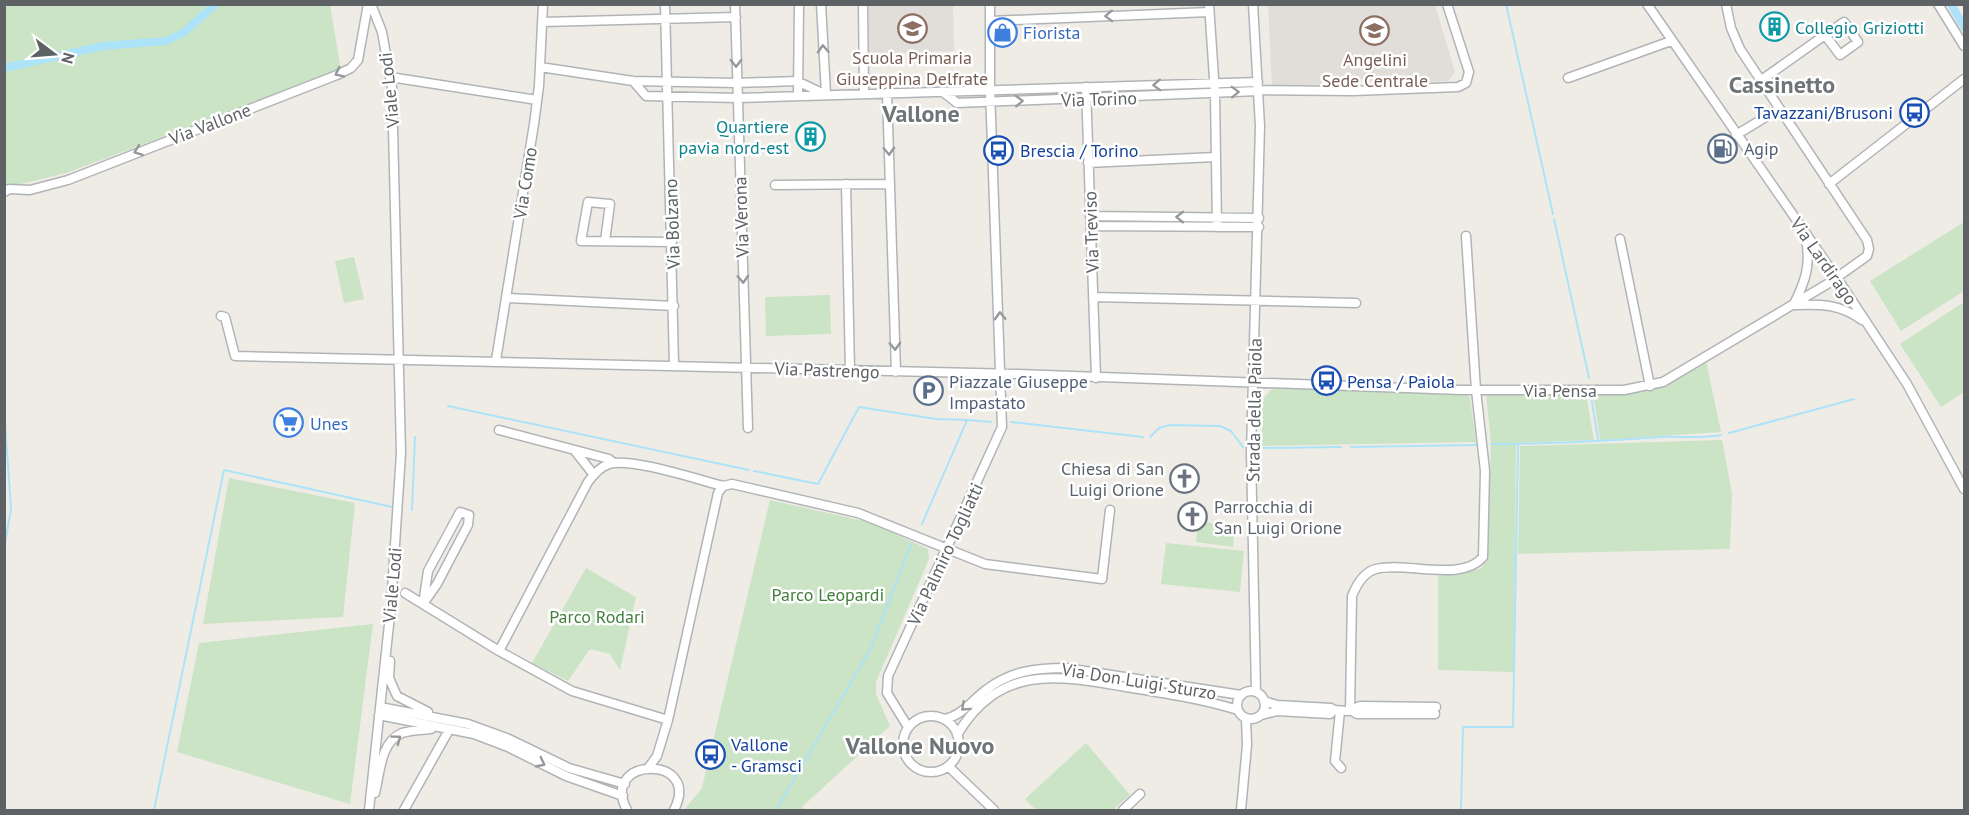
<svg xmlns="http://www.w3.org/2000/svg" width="1969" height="815" viewBox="0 0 1969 815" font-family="'PT Sans',sans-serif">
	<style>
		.education { fill: #e1ddd8 }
		.green { fill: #cae4c5 }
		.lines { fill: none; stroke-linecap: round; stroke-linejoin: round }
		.stream { stroke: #ade3f8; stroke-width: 2 }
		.canal { stroke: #ade3f8; stroke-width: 8 }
		.minor-casing { stroke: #b1b4b7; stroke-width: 11 }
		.minor { stroke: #fff; stroke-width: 8 }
		.oneway { stroke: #96999b }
		.labels { text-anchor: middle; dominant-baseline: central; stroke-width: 5; stroke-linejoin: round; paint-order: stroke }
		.culture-label { font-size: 18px; fill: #0d838f; stroke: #fff; text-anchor: start }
		.shop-label { font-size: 18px; fill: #366cbe; stroke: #fff; text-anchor: start }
		.education-label { font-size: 18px; fill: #785e54; stroke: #fff }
		.street-label { font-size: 18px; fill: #5e6265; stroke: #fff }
		.transit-label { font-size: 18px; fill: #164399; stroke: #fff; text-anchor: start }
		.service-label { font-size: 18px; fill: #4e5e75; stroke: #fff; text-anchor: start }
		.worship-label { font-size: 18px; fill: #5b616d; stroke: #fff; text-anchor: end }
		.park-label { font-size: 18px; fill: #427f3b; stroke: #fff }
		.district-label { font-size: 24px; font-weight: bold; fill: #6f7477; stroke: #fff }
	</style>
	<rect width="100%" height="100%" fill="#efece6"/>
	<path class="education" d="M 869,5 L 953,5 L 954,51 L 869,54 Z
		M 1268,5 L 1435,5 L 1455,72 L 1448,81 L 1394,84 L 1372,81 L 1272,87 Z"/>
	<path class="green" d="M 5,5 L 330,5 L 341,71 L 66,173 L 5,188 Z
		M 1964,222 L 1964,291 L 1901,331 L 1870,281 Z
		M 354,257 L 364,299 L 344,303 L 335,261 Z
		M 830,295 L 831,334 L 766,336 L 765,297 Z
		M 1964,302 L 1964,392 L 1941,407 L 1900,344 Z
		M 1706,361 L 1721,432 L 1600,440 L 1593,394 C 1644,393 1662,388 1706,361 Z
		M 1273,388 L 1465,393 L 1470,398 L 1476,442 L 1262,446 L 1262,400 Z
		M 1486,394 L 1586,394 L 1594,440 L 1516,443 L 1514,672 L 1438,670 L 1438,574 L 1480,569 L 1488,560 L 1491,442 Z
		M 1722,440 L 1732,494 L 1730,549 L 1518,554 L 1520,446 Z
		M 229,478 L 355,503 L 343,617 L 203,624 Z
		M 770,500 L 872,523 L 928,549 L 929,559 L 876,682 L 876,694 L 890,726 L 802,807 L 805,810 L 684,810 L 702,788 Z
		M 1198,521 L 1235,526 L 1233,547 L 1196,542 Z
		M 1166,543 L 1244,551 L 1240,592 L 1161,584 Z
		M 586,568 L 636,597 L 620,670 L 610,654 L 590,649 L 568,681 L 532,663 Z
		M 373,624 L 350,804 L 177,752 L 199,643 Z
		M 1086,743 L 1130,795 L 1113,810 L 1036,810 L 1025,799 Z"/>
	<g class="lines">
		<path class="stream" d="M 1506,4 L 1553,214
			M 1554,219 L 1589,378
			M 1591,396 L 1598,440
			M 448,406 L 749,470
			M 4,407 L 11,509 L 4,549
			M 1011,422 L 1143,437
			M 1729,433 L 1854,399
			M 1150,437 L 1159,428 L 1170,425 L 1220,426 L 1231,431 L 1243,447
			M 1491,444 C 1548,444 1604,441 1661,437 C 1682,436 1701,439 1721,435
			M 1351,447 L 1476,445
			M 1262,448 L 1341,447
			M 754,471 L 818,484 L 859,407 L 936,419 L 967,420
			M 412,510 L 415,437
			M 922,524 L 967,420 L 991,422
			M 154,810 L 224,470 L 392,507
			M 776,810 L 870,650 L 911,544
			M 1461,810 L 1463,727 L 1513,727 L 1518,444"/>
		<path class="canal" d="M 1951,4 L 1964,27
			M 4,68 L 103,46 L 166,41 L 183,33 L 216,4"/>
		<defs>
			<path id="minor" d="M 665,4 L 674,365
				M 735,4 L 748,428
				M 821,4 L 826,94
				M 863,4 L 864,93
				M 1209,4 L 1215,93 L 1217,227
				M 1253,4 L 1260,126 L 1251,452 L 1256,692
				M 1647,4 L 1845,290 L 1907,384 L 1964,489
				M 1938,4 L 1964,46
				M 990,21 L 1209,12
				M 542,22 L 736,17
				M 540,67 L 633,81 L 737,83 L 797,81 L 822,93
				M 390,77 L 537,100
				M 1568,78 L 1671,41
				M 633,81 L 646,96 L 738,98 L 1258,82
				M 1760,81 L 1825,35 L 1840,55 L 1858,42 L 1844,22 L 1825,35
				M 1086,87 L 1096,378
				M 1258,90 L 1353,91 L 1458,87 L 1466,83 L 1469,72 L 1447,4
				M 943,92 L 957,103 L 1258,91
				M 887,93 L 896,372
				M 798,95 L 799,4
				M 1736,135 L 1779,109
				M 1088,163 L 1215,157
				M 846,184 L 850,370
				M 1829,184 L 1964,79
				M 775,185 L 890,184
				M 4,192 L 9,189 L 30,190 L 68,180 L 337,75 L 351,68 L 358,60 L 368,4
				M 1090,216 L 1259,218
				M 1091,226 L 1259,227
				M 1620,239 L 1650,386
				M 605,241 L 610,204 L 588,202 L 581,241 L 672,242
				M 1093,297 L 1356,303
				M 506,298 L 674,306
				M 1794,304 C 1805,282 1811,265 1806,240
				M 1795,305 C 1821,304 1840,304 1862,320
				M 221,316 L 225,317 L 235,356 L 1018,374 L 1461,390 L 1624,390 L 1663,382 L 1829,283 L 1867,256 L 1869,249 L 1867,240 L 1740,49 L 1731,28 L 1726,4
				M 496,360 L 534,124 L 539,86 L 543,4
				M 499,430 L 609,459 L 614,463
				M 575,451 L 594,475
				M 460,512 L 469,515 L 468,525 L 437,584 L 423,604 L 428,571 Z
				M 405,593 L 499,651 L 572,691 L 668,720
				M 499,651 L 588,482 C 593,475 600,467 609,464 C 630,457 699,480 723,486 L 732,484 L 858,513 L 985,564 L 1102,579 L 1110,510
				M 390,661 L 389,678 L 397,696 L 428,712
				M1237 705a14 14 0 1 1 28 0a14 14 0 1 1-28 0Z
				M 1264,701 L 1277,705 L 1331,708 L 1334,710 L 1348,711 L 1360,706 L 1436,707
				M 380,707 L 468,724 L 509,739 L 569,768 L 625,784
				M 1350,710 L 1352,596 C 1356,586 1364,572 1376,569 C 1406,561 1461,583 1483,557 L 1485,471 L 1476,390 L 1466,236
				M 1350,710 L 1357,714 L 1435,714
				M 1340,711 L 1335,761 L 1341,768
				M 379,715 L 474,734 L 508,747 L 566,776 L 623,796
				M 1261,715 L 1277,711 L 1330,714 L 1334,710
				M903 744a28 28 0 1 1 56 0a28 28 0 1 1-56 0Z
				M 944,719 C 962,716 972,700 986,690 C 1010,671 1036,668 1066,668 L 1241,695
				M 908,727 L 887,693 L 888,676 L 1002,427 L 990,89 L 990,4
				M 957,735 C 999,664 1057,675 1126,687 C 1164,693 1202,699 1238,710
				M 948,766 L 994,810
				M 649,767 L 657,756 L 668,720 L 718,493 L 723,486
				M 375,793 C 380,774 380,742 402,733 C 411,730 423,730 431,729
				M 369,810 L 391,606 L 401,453 L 392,88 L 382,32 L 371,4
				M 404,810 L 449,730
				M 627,810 C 598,756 703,754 674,810
				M 1123,810 L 1140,794
				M 1241,810 L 1247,745 L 1246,718"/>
		</defs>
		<use href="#minor" class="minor-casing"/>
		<use href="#minor" class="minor"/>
	</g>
	<defs><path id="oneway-chevron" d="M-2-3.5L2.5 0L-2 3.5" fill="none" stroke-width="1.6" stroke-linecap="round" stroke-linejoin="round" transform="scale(1.5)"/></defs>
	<g class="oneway">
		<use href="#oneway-chevron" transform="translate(1109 16) rotate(178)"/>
		<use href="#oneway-chevron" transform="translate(823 49) rotate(-93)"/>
		<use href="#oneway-chevron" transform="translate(736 63) rotate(89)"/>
		<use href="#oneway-chevron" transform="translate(339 73) rotate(154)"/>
		<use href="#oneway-chevron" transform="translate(1157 85) rotate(178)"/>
		<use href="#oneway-chevron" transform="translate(1235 92) rotate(-2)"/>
		<use href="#oneway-chevron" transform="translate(1019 101) rotate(-2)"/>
		<use href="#oneway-chevron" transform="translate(138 151) rotate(160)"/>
		<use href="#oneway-chevron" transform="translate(889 151) rotate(88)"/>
		<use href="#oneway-chevron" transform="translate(1180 217) rotate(-179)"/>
		<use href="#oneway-chevron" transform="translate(743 279) rotate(88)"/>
		<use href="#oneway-chevron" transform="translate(1000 316) rotate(-92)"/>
		<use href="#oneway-chevron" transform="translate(895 346) rotate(88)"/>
		<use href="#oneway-chevron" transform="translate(965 707) rotate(138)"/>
		<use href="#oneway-chevron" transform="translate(397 739) rotate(-37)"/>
		<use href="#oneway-chevron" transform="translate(541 763) rotate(27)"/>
	</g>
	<defs>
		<symbol id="building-ring" viewBox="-11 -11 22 22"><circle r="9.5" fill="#fff" stroke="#0f9aa8" stroke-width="1.5"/><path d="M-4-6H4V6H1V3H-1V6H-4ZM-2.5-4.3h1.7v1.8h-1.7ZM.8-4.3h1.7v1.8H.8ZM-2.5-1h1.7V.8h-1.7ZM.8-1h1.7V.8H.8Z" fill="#0f9aa8"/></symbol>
		<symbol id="school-ring" viewBox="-11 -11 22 22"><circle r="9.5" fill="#fff" stroke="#8d6e63" stroke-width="1.5"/><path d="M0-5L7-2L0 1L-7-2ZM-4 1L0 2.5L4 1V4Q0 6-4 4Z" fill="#8d6e63"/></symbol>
		<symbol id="shop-ring" viewBox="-11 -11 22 22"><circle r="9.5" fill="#fff" stroke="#3f7fe0" stroke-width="1.5"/><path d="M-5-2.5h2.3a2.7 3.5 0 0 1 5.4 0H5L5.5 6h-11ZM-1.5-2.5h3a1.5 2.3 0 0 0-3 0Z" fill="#3f7fe0"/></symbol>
		<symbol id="bus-ring" viewBox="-11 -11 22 22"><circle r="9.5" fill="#fff" stroke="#1a4fb4" stroke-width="1.5"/><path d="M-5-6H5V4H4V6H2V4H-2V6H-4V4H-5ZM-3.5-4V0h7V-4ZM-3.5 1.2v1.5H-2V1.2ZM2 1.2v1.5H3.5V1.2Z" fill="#1a4fb4"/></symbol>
		<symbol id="fuel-ring" viewBox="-11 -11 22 22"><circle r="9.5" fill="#fff" stroke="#5c6f8a" stroke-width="1.5"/><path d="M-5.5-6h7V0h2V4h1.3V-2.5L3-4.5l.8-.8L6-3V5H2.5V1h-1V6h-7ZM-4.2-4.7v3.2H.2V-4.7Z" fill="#5c6f8a"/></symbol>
		<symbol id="parking-ring" viewBox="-11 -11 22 22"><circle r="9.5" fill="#fff" stroke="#5c6f8a" stroke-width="1.5"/><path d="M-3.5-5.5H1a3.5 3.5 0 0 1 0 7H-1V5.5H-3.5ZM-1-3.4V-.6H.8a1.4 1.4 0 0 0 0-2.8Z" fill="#5c6f8a"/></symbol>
		<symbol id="supermarket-ring" viewBox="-11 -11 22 22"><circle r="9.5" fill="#fff" stroke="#3f7fe0" stroke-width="1.5"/><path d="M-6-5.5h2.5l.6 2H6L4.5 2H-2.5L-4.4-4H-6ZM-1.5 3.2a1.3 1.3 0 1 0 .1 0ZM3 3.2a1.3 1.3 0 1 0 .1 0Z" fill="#3f7fe0"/></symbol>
		<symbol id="church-ring" viewBox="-11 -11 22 22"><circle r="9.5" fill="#fff" stroke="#6b7280" stroke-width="1.5"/><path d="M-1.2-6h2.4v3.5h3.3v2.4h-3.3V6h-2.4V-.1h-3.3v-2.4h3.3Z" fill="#6b7280"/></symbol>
	</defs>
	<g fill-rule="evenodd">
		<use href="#building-ring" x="1758" y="10" width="33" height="33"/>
		<use href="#school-ring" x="896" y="12" width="33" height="33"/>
		<use href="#school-ring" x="1358" y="14" width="33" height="33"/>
		<use href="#shop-ring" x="986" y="16" width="33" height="33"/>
		<use href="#bus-ring" x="1898" y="96" width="33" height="33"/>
		<use href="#building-ring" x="794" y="120" width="33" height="33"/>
		<use href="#fuel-ring" x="1706" y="132" width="33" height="33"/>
		<use href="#bus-ring" x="982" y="134" width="33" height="33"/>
		<use href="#bus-ring" x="1310" y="364" width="33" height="33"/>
		<use href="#parking-ring" x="912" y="374" width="33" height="33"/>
		<use href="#supermarket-ring" x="272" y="406" width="33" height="33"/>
		<use href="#church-ring" x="1168" y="462" width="33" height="33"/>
		<use href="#church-ring" x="1176" y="500" width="33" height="33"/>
		<use href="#bus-ring" x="694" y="738" width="33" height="33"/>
	</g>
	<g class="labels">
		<g class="culture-label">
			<text x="1795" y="27">Collegio Griziotti</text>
			<text x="789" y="126" text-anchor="end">Quartiere<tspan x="789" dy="21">pavia nord-est</tspan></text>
		</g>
		<g class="shop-label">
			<text x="1023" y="32">Fiorista</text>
			<text x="310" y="423">Unes</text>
		</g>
		<g class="education-label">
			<text x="912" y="57">Scuola Primaria<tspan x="912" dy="21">Giuseppina Delfrate</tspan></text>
			<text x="1375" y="59">Angelini<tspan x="1375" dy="21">Sede Centrale</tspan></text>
		</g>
		<g class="street-label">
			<text transform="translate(389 90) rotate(-96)">Viale Lodi</text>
			<text transform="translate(1099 99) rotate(-2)">Via Torino</text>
			<text transform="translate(210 124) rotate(-21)">Via Vallone</text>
			<text transform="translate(525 183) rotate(-81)">Via Como</text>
			<text transform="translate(741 217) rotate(-92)">Via Verona</text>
			<text transform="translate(672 224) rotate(-92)">Via Bolzano</text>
			<text transform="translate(1091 232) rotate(-92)">Via Treviso</text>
			<text transform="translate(1824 261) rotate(55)">Via Lardirago</text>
			<text transform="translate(827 370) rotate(2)">Via Pastrengo</text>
			<text x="1560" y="390">Via Pensa</text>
			<text transform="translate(1254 410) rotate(-89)">Strada della Paiola</text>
			<text transform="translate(945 554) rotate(-65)">Via Palmiro Togliatti</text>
			<text transform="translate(392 585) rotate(-85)">Viale Lodi</text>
			<text transform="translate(1139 681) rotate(9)">Via Don Luigi Sturzo</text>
		</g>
		<g class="transit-label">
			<text x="1893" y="112" text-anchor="end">Tavazzani/Brusoni</text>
			<text x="1020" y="150">Brescia / Torino</text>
			<text x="1347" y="381">Pensa / Paiola</text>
			<text x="731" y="744">Vallone<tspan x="731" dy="21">- Gramsci</tspan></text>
		</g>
		<g class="service-label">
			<text x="1744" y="148">Agip</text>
			<text x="949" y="381">Piazzale Giuseppe<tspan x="949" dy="21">Impastato</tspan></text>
		</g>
		<g class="worship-label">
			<text x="1164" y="468">Chiesa di San<tspan x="1164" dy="21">Luigi Orione</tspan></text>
			<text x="1214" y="506" text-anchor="start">Parrocchia di<tspan x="1214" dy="21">San Luigi Orione</tspan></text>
		</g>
		<g class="park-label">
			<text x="828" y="594">Parco Leopardi</text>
			<text x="597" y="616">Parco Rodari</text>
		</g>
		<g class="district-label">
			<text x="1782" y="84">Cassinetto</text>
			<text x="921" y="113">Vallone</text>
			<text x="920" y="745">Vallone Nuovo</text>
		</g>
	</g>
	<rect width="1969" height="815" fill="none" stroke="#5e6265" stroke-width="12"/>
	<g transform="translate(54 54) rotate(106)" stroke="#ffffff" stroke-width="4.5" paint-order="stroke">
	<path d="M0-4.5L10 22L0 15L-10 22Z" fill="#5e6265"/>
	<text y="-9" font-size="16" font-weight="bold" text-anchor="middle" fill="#5e6265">N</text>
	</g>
</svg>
